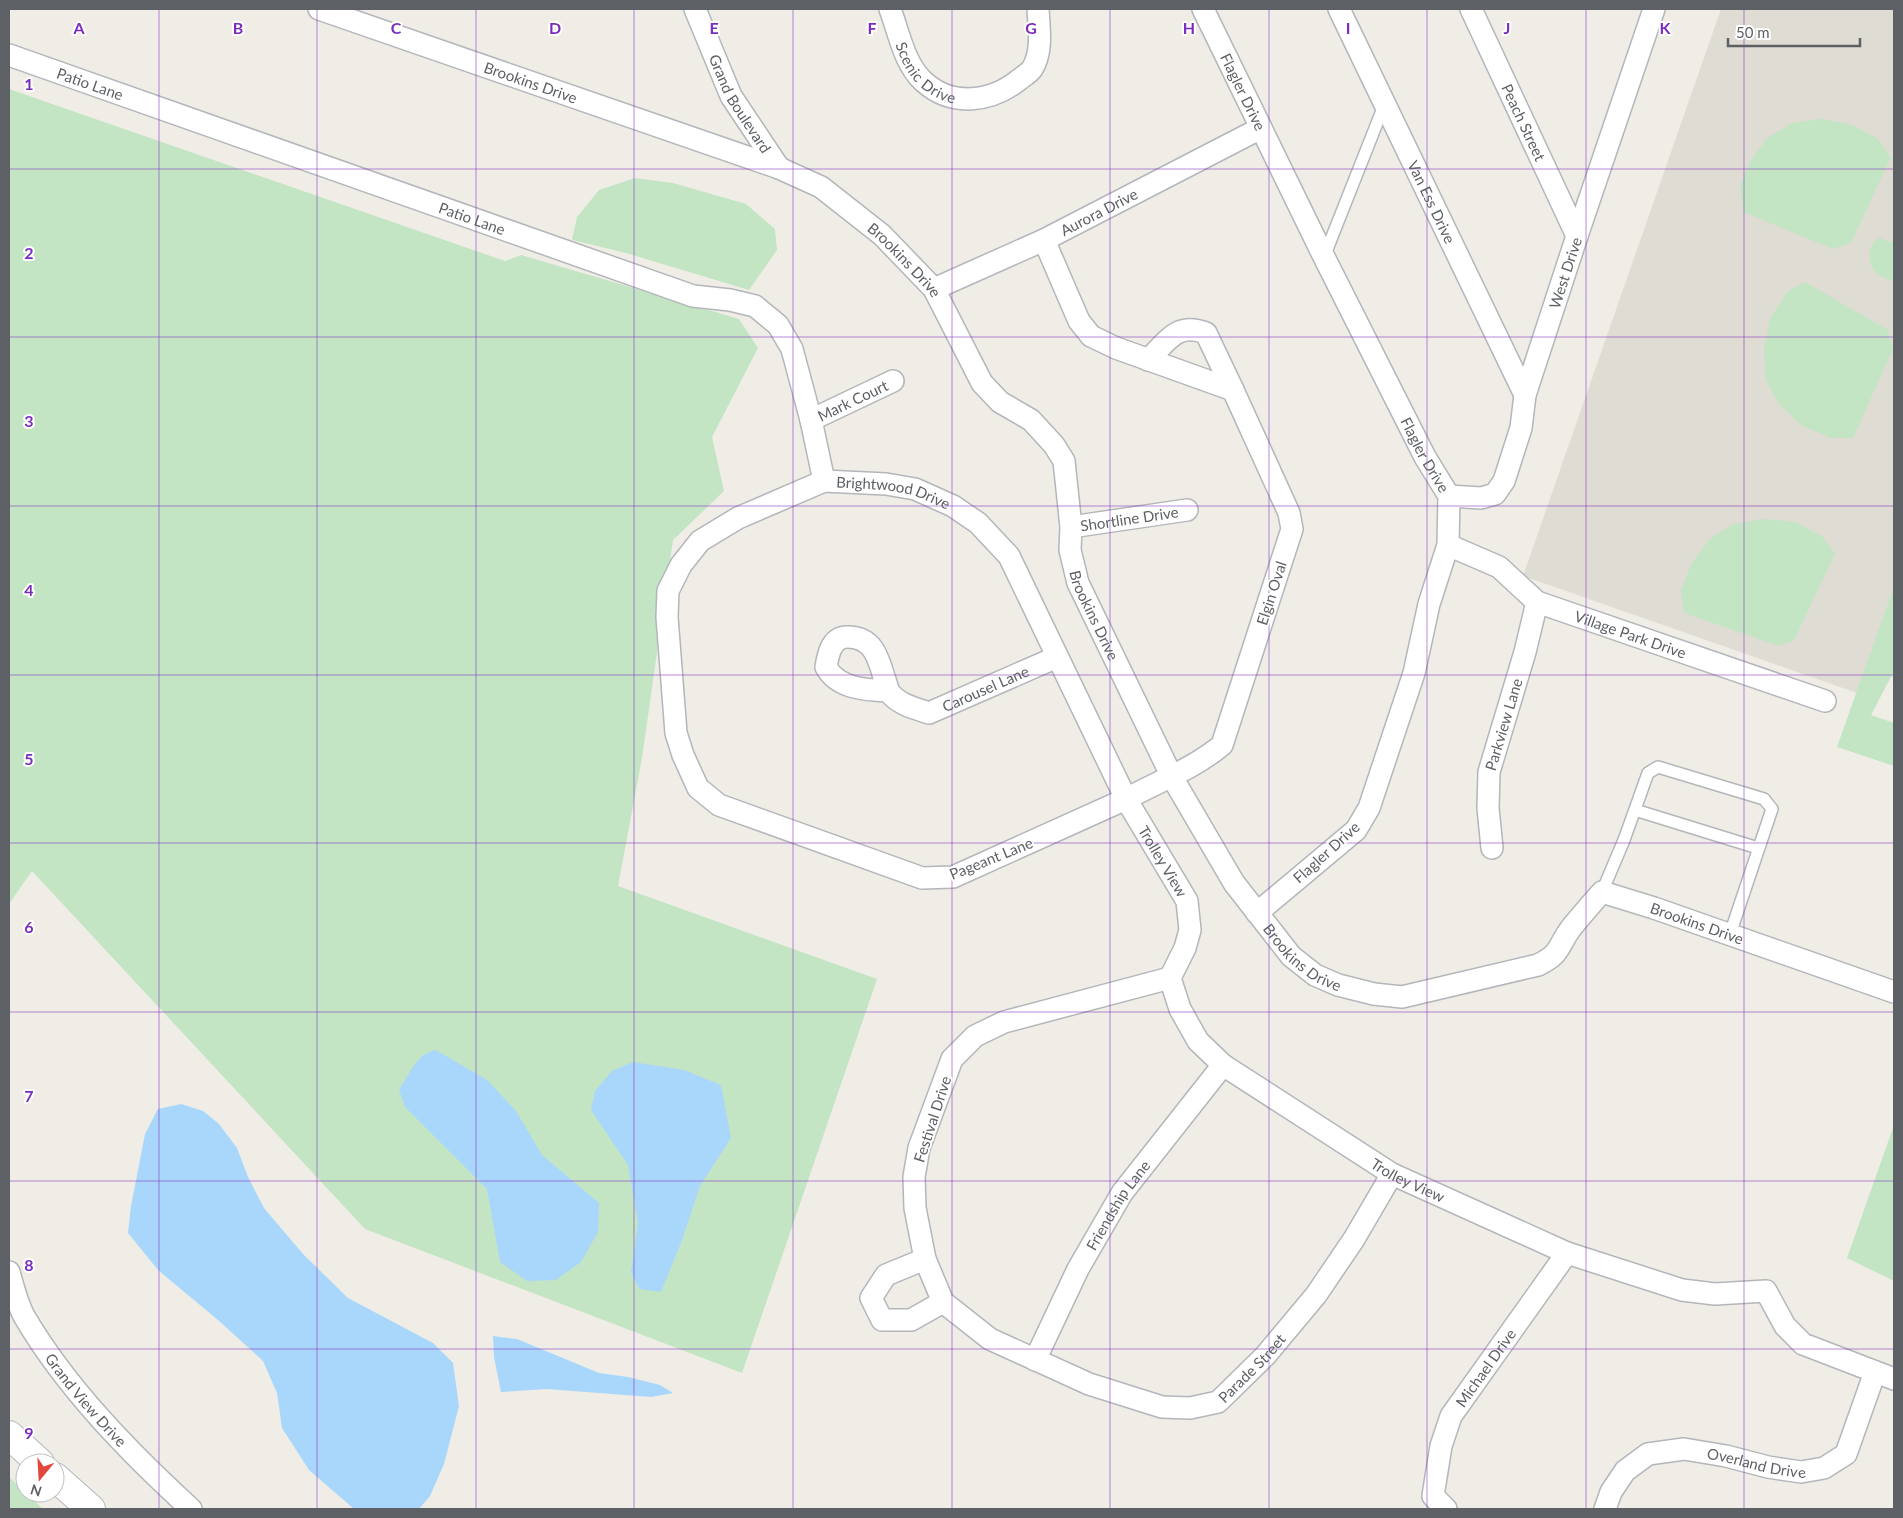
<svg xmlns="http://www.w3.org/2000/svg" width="1903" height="1518" viewBox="0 0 1903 1518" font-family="Lato,sans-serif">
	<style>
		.education { fill: #dfdcd4 }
		.green { fill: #c3e5c4 }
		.water { fill: #a9d7fb }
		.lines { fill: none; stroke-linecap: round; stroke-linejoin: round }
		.lane-casing { stroke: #b3b6ba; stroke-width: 14 }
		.street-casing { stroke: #b3b6ba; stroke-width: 24 }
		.secondary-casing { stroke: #b4b8bc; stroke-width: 30 }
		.lane { stroke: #fff; stroke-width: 11 }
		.street { stroke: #fff; stroke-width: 21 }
		.secondary { stroke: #fff; stroke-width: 28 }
		.grid { fill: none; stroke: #7b2cbf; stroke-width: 1; stroke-opacity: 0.55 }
		.labels { text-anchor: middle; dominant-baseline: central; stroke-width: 4; stroke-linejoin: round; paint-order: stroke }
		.street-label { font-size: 15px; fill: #5d6165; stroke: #fff }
		.grid-label { font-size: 16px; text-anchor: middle; font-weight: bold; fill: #7b2cbf; stroke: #fff; stroke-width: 4; stroke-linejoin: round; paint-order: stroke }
	</style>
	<rect width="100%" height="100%" fill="#efede6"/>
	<path class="education" d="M 1721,9 L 1894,9 L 1894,586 L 1857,693 L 1523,576 Z"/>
	<path class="green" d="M 9,89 L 505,261 L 521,255 L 739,319 L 758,348 L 712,437 L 724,491 L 673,540 L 642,758 L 618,886 L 877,979 L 742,1373 L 365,1229 L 32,871 L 9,904 Z
		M 1822,119 L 1852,125 L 1877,138 L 1891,157 L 1851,243 L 1833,249 L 1743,212 L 1740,186 L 1750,162 L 1767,138 L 1792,123 Z
		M 635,178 L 673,183 L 746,204 L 775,229 L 777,250 L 749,290 L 626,253 L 572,240 L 577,217 L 599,190 Z
		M 1880,238 L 1894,243 L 1894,281 C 1890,280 1883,278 1879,275 C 1867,268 1865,244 1880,238 Z
		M 1805,282 L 1888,330 L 1893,349 L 1853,438 L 1831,438 L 1802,426 L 1779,404 L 1766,380 L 1764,349 L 1770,319 L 1787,292 Z
		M 1764,519 L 1795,522 L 1823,537 L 1835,554 L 1794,640 L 1779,646 L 1684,613 L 1681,590 L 1691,564 L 1710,539 L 1733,524 Z
		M 1894,586 L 1894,671 L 1871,715 L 1894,723 L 1894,766 L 1837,747 Z
		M 1894,1125 L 1894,1281 L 1847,1258 Z
		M 9,1477 L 43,1509 L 9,1509 Z"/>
	<path class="water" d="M 436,1050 L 487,1080 L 516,1111 L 542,1155 L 599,1203 L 598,1232 L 581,1262 L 556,1280 L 527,1281 L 500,1262 L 487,1189 L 405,1107 L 399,1090 C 408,1076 418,1052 436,1050 Z
		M 633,1062 L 684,1070 L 721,1085 L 731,1138 L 700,1186 L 682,1240 L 661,1292 L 639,1289 L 631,1272 L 638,1223 L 628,1165 L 591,1110 L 595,1091 L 612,1071 Z
		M 181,1104 L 203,1111 L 219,1124 L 237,1148 L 248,1177 L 264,1208 L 303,1254 L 348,1298 L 433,1343 L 453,1363 L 459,1406 L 444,1464 L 430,1496 L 419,1509 L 354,1509 L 309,1470 L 282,1428 L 277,1393 L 263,1361 L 218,1320 L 158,1270 L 128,1233 L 131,1206 L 145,1134 L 158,1109 Z
		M 493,1336 L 517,1339 L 599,1373 L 628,1377 L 660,1385 L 673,1393 L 651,1397 L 547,1389 L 501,1392 L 494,1357 Z"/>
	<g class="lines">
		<defs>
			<path id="lane" d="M 1324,257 L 1385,103
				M 1635,810 L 1758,848
				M 1602,892 L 1624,840 L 1648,773 L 1658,767 L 1764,799 L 1772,809 L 1730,934"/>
			<g id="street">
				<path id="s1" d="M 319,9 L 779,168 L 821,187 L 882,235 L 934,289 L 982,383 L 1000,402 L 1031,420 L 1054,445 L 1064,461 L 1071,527 L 1070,550 L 1078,583 L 1172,777 L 1234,883 L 1291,956 L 1315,975 L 1338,985 L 1374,994 L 1402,997 L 1538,965 C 1562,953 1557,947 1571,928 C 1581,916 1591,904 1602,892 L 1654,908 L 1894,992"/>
				<path id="s2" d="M 695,9 L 731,96 L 779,168"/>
				<path id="s3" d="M 890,9 C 899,33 904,63 923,81 C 952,108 992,102 1020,79 C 1024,76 1030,72 1032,69 C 1043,52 1039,28 1038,9"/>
				<path id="s4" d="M 1203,9 L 1324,257 L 1425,457 L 1449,496 L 1448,545 L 1429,604 L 1414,673 L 1369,808 L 1356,830 L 1257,913"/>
				<path id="s5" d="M 1339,9 L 1525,395"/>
				<path id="s6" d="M 1471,9 L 1577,236"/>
				<path id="s7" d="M 9,55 L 693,296 L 730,300 L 755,306 L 778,325 L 792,349 L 811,420 L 824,481"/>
				<path id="s8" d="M 1044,240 L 1079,321 L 1091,336 L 1116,348 L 1233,390 L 1289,513 L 1292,529 L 1222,745 C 1193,769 1159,781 1126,799 L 953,877 L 922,878 L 719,805 L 698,788 L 683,755 L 676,733 L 667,617 L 668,591 L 681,565 L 700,541 L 738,518 L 824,481 L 886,484 L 915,489 L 953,506 L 978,523 L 1009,556 L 1126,799 L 1187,901 L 1190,930 L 1185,948 L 1170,978 L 1180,1009 L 1198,1041 L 1223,1065 L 1392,1174 L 1567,1253 L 1682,1290 L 1715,1294 L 1766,1291 L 1785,1326 L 1803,1344 L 1894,1379"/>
				<path id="s9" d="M 934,289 L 1044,240 L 1261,128"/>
				<path d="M 1148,360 C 1168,341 1176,322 1206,333 L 1233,390"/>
				<path id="s10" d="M 811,420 L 893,381"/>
				<path id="s11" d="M 1449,496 L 1481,498 L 1495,494 L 1504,481 L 1521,428 L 1525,395 L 1577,236 L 1654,9"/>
				<path id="s12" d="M 1071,527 L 1187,510"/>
				<path id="s13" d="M 1448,545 L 1499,567 L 1537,602 L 1825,701"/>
				<path id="s14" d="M 889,691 C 866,690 838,689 826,667 C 828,655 831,638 846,637 C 872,636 878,656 884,677 C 886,681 887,688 889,692 C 899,705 915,708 929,713 L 1057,657"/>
				<path id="s15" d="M 1492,848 L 1488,808 L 1489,772 L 1525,652 L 1537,602"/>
				<path id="s16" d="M 1170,978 L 1004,1022 L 975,1036 L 952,1059 L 919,1148 L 914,1177 L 915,1208 L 925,1259 L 943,1302 L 990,1339 L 1089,1384 L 1162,1407 L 1190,1408 L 1218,1402 L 1265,1356 L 1316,1295 L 1354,1239 L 1392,1174"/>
				<path d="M 925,1259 L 886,1275 L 871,1298 L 882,1320 L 911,1320 L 943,1302"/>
				<path id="s17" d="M 9,1272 C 13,1286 17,1303 24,1316 C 66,1388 130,1453 191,1509"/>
				<path id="s18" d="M 1035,1360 L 1078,1269 L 1122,1193 L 1223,1065"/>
				<path id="s19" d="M 1446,1509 L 1433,1496 L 1441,1446 L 1451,1416 L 1567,1253"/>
				<path id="s20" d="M 1605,1509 L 1611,1492 L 1625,1471 L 1648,1454 L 1684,1449 L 1726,1456 L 1768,1467 L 1801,1472 L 1824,1468 L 1846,1454 L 1875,1372"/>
			</g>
			<path id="secondary" d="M 9,1435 L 40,1463
				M 55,1477 L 91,1509"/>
		</defs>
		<use href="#lane" class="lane-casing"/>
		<use href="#street" class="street-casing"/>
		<use href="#secondary" class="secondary-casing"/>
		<use href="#lane" class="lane"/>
		<use href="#street" class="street"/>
		<use href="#secondary" class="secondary"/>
	</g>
	<path class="grid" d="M 159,9 L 159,1509M 317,9 L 317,1509M 476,9 L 476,1509M 634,9 L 634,1509M 793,9 L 793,1509M 952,9 L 952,1509M 1110,9 L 1110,1509M 1269,9 L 1269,1509M 1427,9 L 1427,1509M 1586,9 L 1586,1509M 1744,9 L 1744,1509M 9,169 L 1894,169M 9,337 L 1894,337M 9,506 L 1894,506M 9,675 L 1894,675M 9,843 L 1894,843M 9,1012 L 1894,1012M 9,1181 L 1894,1181M 9,1349 L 1894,1349"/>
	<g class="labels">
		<g class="street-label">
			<text stroke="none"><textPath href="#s3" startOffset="76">Scenic Drive</textPath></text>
			<text stroke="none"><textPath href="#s1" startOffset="224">Brookins Drive</textPath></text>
			<text stroke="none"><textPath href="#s7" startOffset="86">Patio Lane</textPath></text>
			<text stroke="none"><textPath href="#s4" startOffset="92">Flagler Drive</textPath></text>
			<text stroke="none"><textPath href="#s2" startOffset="105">Grand Boulevard</textPath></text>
			<text stroke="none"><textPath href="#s6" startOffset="125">Peach Street</textPath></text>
			<text stroke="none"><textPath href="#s5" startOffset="214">Van Ess Drive</textPath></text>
			<text stroke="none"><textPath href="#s9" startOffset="182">Aurora Drive</textPath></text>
			<text stroke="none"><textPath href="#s7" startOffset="491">Patio Lane</textPath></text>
			<text stroke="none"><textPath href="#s1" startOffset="644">Brookins Drive</textPath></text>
			<text stroke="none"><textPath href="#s11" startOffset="280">West Drive</textPath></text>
			<text stroke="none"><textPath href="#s10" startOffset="46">Mark Court</textPath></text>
			<text stroke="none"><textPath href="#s4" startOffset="498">Flagler Drive</textPath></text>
			<text stroke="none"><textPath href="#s8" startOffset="1682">Brightwood Drive</textPath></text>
			<text stroke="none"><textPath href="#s12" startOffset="59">Shortline Drive</textPath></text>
			<text transform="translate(1271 593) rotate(-72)">Elgin Oval</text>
			<text stroke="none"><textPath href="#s1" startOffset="1065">Brookins Drive</textPath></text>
			<text stroke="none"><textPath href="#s13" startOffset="206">Village Park Drive</textPath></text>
			<text stroke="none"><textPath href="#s14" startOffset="294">Carousel Lane</textPath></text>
			<text stroke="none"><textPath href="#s15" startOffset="126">Parkview Lane</textPath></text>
			<text transform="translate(1326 852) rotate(-42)">Flagler Drive</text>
			<text transform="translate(991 858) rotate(-22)">Pageant Lane</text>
			<text stroke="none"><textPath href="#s8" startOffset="2162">Trolley View</textPath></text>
			<text stroke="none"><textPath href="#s1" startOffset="1919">Brookins Drive</textPath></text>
			<text stroke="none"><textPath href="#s1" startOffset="1470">Brookins Drive</textPath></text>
			<text transform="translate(932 1119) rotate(-72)">Festival Drive</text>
			<text stroke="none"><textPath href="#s8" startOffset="2612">Trolley View</textPath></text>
			<text stroke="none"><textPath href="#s18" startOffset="176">Friendship Lane</textPath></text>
			<text stroke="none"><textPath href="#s16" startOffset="840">Parade Street</textPath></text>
			<text stroke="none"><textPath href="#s19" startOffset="160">Michael Drive</textPath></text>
			<text stroke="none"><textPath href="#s17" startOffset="151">Grand View Drive</textPath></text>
			<text stroke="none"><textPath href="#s20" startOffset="182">Overland Drive</textPath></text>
		</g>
	</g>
	<g class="grid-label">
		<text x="79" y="34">A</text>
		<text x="238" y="34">B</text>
		<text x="396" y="34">C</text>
		<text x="555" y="34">D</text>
		<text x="714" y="34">E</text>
		<text x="872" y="34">F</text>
		<text x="1031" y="34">G</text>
		<text x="1189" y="34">H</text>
		<text x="1348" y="34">I</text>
		<text x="1507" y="34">J</text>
		<text x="1665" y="34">K</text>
		<text x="29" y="90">1</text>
		<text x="29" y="259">2</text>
		<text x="29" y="427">3</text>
		<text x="29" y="596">4</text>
		<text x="29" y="765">5</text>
		<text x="29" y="933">6</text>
		<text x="29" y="1102">7</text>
		<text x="29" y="1271">8</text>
		<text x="29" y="1439">9</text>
	</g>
	<rect width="1903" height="1518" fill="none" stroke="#5d6165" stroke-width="20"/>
	<g transform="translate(40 1478) rotate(198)"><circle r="24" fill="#ffffff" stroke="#bec0c1"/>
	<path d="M0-4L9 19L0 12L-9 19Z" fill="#e24839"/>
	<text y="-8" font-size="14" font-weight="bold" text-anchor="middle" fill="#5d6165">N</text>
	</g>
	<path d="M1728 38v8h132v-8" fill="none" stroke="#5d6165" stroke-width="2.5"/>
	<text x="1736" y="38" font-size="15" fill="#5d6165" stroke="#ffffff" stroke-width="4" paint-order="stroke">50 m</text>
</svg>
